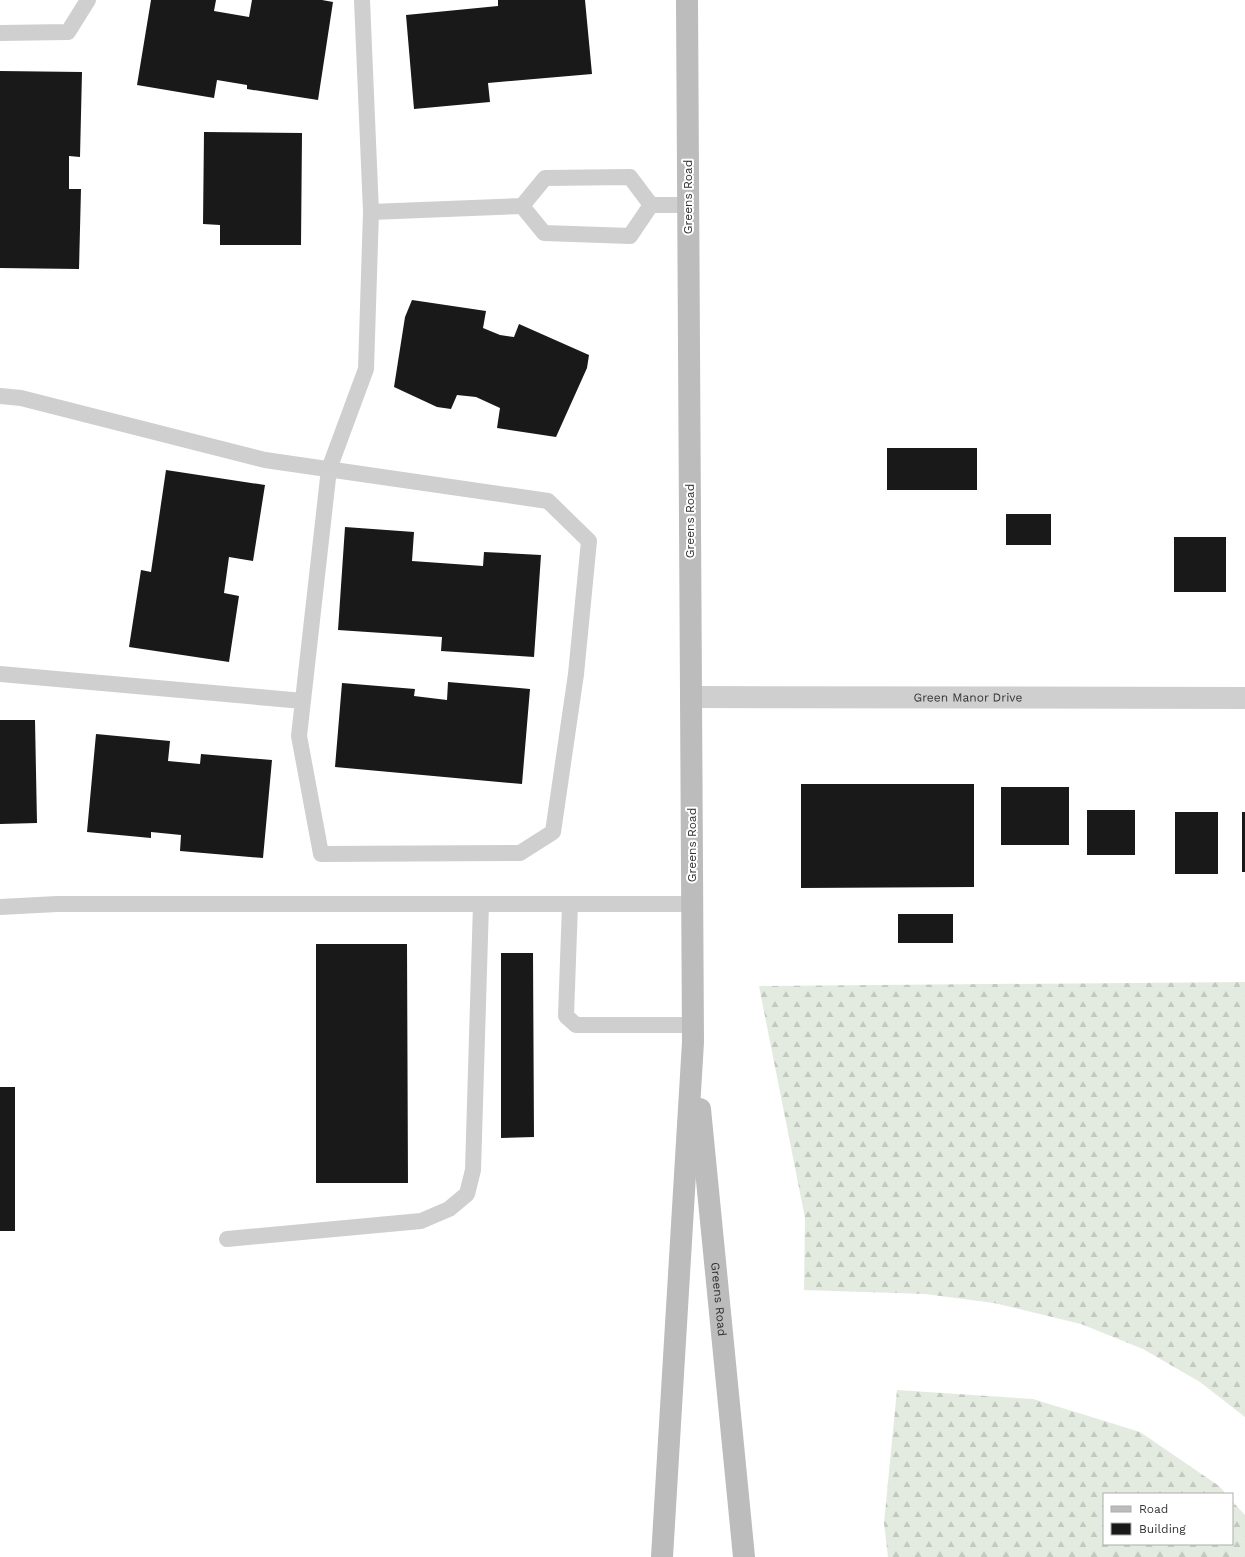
<svg xmlns="http://www.w3.org/2000/svg" width="1245" height="1557" viewBox="0 0 1245 1557" font-family="'Work Sans',sans-serif">
	<style>
		.forest { fill: url(#forest-firs) }
		.building { fill: #191919 }
		.lines { fill: none; stroke-linecap: round; stroke-linejoin: round }
		.service { stroke: #cfcfcf; stroke-width: 16 }
		.minor { stroke: #cfcfcf; stroke-width: 22 }
		.secondary { stroke: #bcbcbc; stroke-width: 22 }
		.labels { text-anchor: middle; dominant-baseline: central; stroke-width: 4; stroke-linejoin: round; paint-order: stroke }
		.street-label { font-size: 12px; fill: #323232; stroke: #fff }
	</style>
	<defs>
		<pattern id="forest-firs" width="22" height="20" patternUnits="userSpaceOnUse"><rect width="22" height="20" fill="#e3eadf"/><path d="M5 1l3.5 6h-7zM16 11l3.5 6h-7z" fill="#c3c9c0"/></pattern>
	</defs>
	<rect width="100%" height="100%" fill="#fff"/>
	<path class="forest" d="M 1245,982 L 1245,1417 L 1200,1382 L 1143,1349 L 1081,1324 L 994,1303 L 925,1294 L 804,1290 L 805,1218 L 759,986 Z
		M 897,1390 L 1033,1399 L 1140,1432 L 1219,1486 L 1226,1494 L 1104,1494 L 1104,1544 L 1232,1544 L 1232,1501 L 1245,1515 L 1245,1557 L 888,1557 L 884,1523 Z"/>
	<path class="building" d="M 151,0 L 216,0 L 214,11 L 249,17 L 252,0 L 322,0 L 333,2 L 318,100 L 247,89 L 247,85 L 217,80 L 214,98 L 137,85 Z
		M 498,0 L 585,0 L 592,74 L 488,83 L 490,102 L 414,109 L 406,15 L 498,6 Z
		M 0,71 L 82,72 L 80,157 L 69,156 L 69,189 L 81,189 L 79,269 L 0,268 Z
		M 204,132 L 302,133 L 301,245 L 220,245 L 220,225 L 203,224 Z
		M 412,300 L 486,311 L 483,328 L 500,335 L 514,337 L 519,324 L 589,355 L 587,368 L 556,437 L 497,428 L 500,408 L 476,397 L 457,395 L 451,409 L 437,407 L 394,387 L 405,317 Z
		M 887,448 L 977,448 L 977,490 L 887,490 Z
		M 166,470 L 265,485 L 253,561 L 229,557 L 224,593 L 239,596 L 229,662 L 129,647 L 141,570 L 151,572 Z
		M 1006,514 L 1051,514 L 1051,545 L 1006,545 Z
		M 345,527 L 414,532 L 412,561 L 483,566 L 484,552 L 541,555 L 534,657 L 441,651 L 442,637 L 338,630 Z
		M 1174,537 L 1226,537 L 1226,592 L 1174,592 Z
		M 448,682 L 530,689 L 522,784 L 335,767 L 342,683 L 415,689 L 414,696 L 447,700 Z
		M 0,720 L 35,720 L 37,823 L 0,824 Z
		M 96,734 L 170,741 L 168,761 L 200,764 L 201,754 L 272,760 L 263,858 L 180,851 L 181,835 L 151,832 L 151,838 L 87,832 Z
		M 801,784 L 974,784 L 974,887 L 801,888 Z
		M 1001,787 L 1069,787 L 1069,845 L 1001,845 Z
		M 1087,810 L 1135,810 L 1135,855 L 1087,855 Z
		M 1175,812 L 1218,812 L 1218,874 L 1175,874 Z
		M 1242,812 L 1245,812 L 1245,872 L 1242,872 Z
		M 898,914 L 953,914 L 953,943 L 898,943 Z
		M 316,944 L 407,944 L 408,1183 L 316,1183 Z
		M 501,953 L 533,953 L 534,1137 L 501,1138 Z
		M 0,1087 L 15,1087 L 15,1231 L 0,1231 Z"/>
	<g class="lines">
		<path class="service" d="M 362,0 L 371,212 L 522,206 L 545,178 L 630,177 L 651,205
			M 0,33 L 68,32 L 88,0
			M 651,205 L 688,205
			M 522,206 L 544,233 L 630,236 L 651,205
			M 0,396 L 21,398 L 265,460 L 548,501 L 589,541 L 576,674 L 553,832 L 520,853 L 321,854 L 299,736 L 329,469 L 366,369 L 371,212
			M 0,674 L 303,701
			M 570,904 L 566,1016 L 576,1025 L 693,1025
			M 0,907 L 57,904 L 693,904
			M 227,1239 L 421,1221 L 449,1209 L 467,1194 L 473,1170 L 481,904"/>
		<path class="minor" id="s1" d="M 692,697 L 1245,698"/>
		<g class="secondary">
			<path id="s2" d="M 700,1109 L 744,1557"/>
			<path d="M 662,1557 L 693,1042 L 687,0"/>
		</g>
	</g>
	<g class="labels">
		<g class="street-label">
			<text transform="translate(688 197) rotate(-90)">Greens Road</text>
			<text transform="translate(690 521) rotate(-90)">Greens Road</text>
			<text stroke="none"><textPath href="#s1" startOffset="276">Green Manor Drive</textPath></text>
			<text transform="translate(692 845) rotate(-90)">Greens Road</text>
			<text stroke="none"><textPath href="#s2" startOffset="191">Greens Road</textPath></text>
		</g>
	</g>
	<rect x="1103" y="1493" width="130" height="52" fill="#ffffff" stroke="#adadad"/>
	<rect x="1111" y="1506" width="20" height="6" fill="#bcbcbc" stroke="#adadad"/>
	<text x="1139" y="1513" font-size="12" fill="#323232">Road</text>
	<rect x="1111" y="1523" width="20" height="12" fill="#191919" stroke="#adadad"/>
	<text x="1139" y="1533" font-size="12" fill="#323232">Building</text>
</svg>
